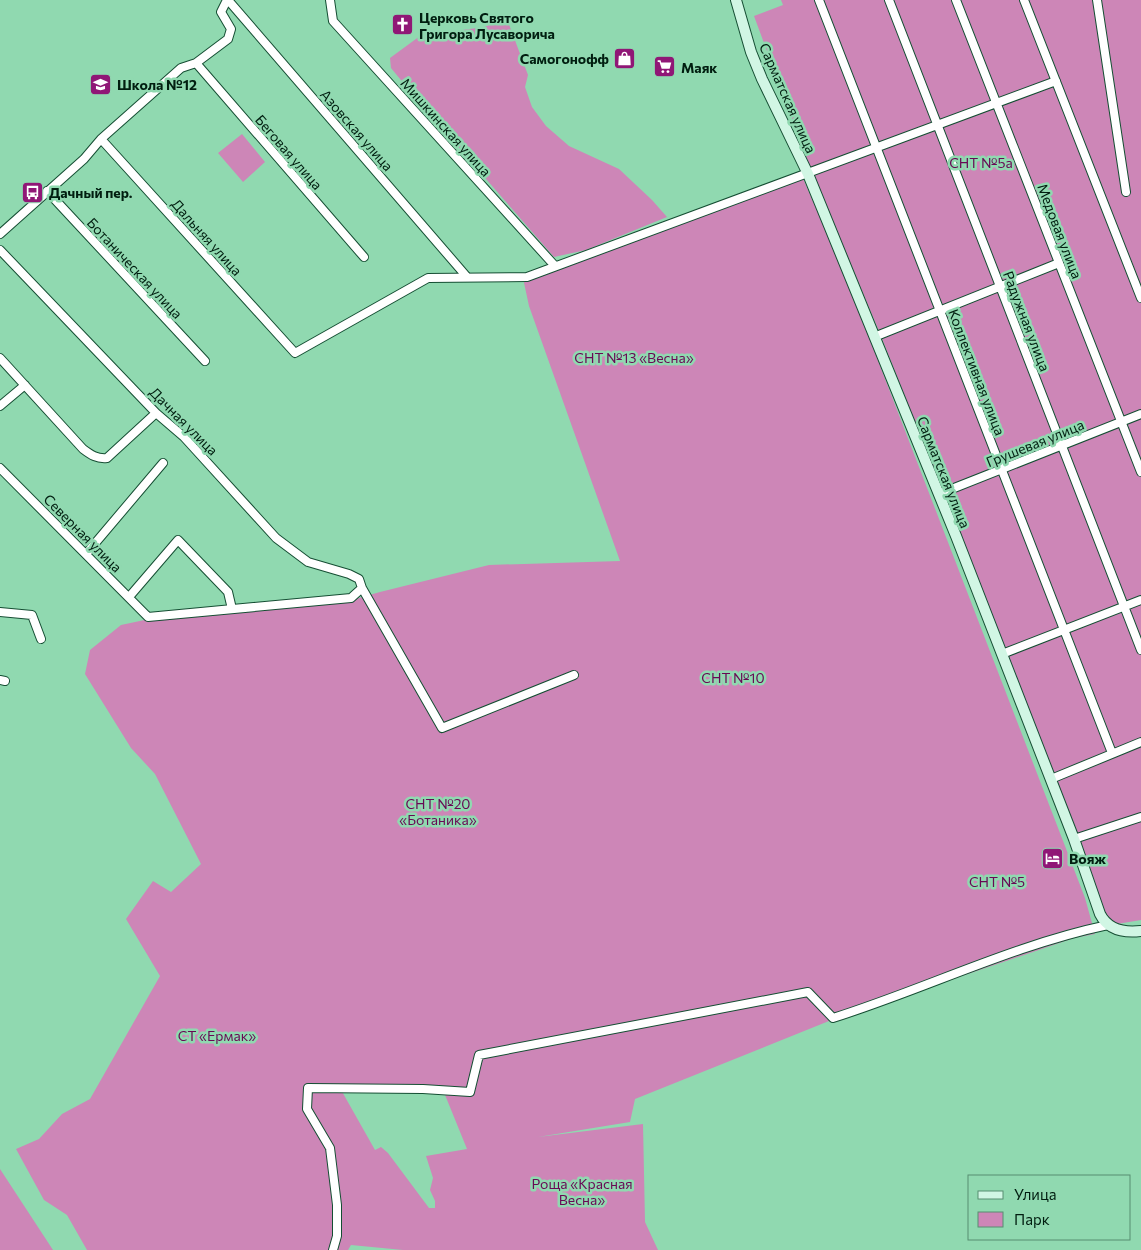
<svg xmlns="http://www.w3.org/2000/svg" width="1141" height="1250" viewBox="0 0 1141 1250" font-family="Commissioner,sans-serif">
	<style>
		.green { fill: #cd86b7; fill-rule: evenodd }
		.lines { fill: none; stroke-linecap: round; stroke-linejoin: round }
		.street-casing { stroke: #154e33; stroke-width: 10 }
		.secondary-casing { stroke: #154e33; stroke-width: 12 }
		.street { stroke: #fff; stroke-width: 8 }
		.secondary { stroke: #d1f6e4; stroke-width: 10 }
		.labels { text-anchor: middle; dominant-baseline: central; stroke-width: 5; stroke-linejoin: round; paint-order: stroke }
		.poi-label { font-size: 14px; font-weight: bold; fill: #011e10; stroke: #90d9b0; text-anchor: start }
		.street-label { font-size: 14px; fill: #011e10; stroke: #90d9b0 }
		.park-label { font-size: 14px; fill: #680854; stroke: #90d9b0 }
	</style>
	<rect width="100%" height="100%" fill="#90d9b0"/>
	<path class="green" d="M 781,0 L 1141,0 L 1141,920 L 1117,924 L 1104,916 L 1080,839 L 881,336 L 810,167 L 754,16 L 783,5 Z
		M 507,19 L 528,75 L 525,87 L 532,107 L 546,126 L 569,146 L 619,169 L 652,200 L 667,217 L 586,250 L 554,257 L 419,102 L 391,68 L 390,58 L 420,36 L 484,27 Z
		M 242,134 L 265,162 L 243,182 L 218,153 Z
		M 802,176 L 847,280 L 1085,898 L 1095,934 L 1074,938 L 829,1021 L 635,1099 L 630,1122 L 538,1137 L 643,1124 L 645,1222 L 658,1250 L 403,1250 L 351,1245 L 348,1250 L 87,1250 L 67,1215 L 44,1200 L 16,1149 L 39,1139 L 62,1114 L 90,1099 L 160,976 L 126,919 L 153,881 L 171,892 L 201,864 L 155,774 L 131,748 L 85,674 L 90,650 L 121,625 L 154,618 L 314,599 L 338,604 L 380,592 L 489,565 L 620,561 L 529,306 L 523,278 ZM 441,1085 L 467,1149 L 426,1156 L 433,1178 L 430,1190 L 435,1201 L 435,1208 L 429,1208 L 388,1153 L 381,1147 L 375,1150 L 340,1088 Z
		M 0,1169 L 53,1250 L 0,1250 Z"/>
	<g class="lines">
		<defs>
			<path id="street" d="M 228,0 L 467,277
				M 330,0 L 333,21 L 555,266
				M 819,0 L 1112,753
				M 889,0 L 1141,650
				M 956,0 L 1141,472
				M 1024,0 L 1141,298
				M 1097,0 L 1126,192
				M 196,63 L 364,257
				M 101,139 L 295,353 L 428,278 L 527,277 L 1056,81
				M 47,191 L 205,361
				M 0,234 L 84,159 L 101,139 L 181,68 L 196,63 L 228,39 L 231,29 L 221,12 L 227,0
				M 0,250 L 156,413 L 184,437 L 276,538 L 308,562 L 349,574 L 359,579 L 362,588 L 442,728 L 574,675
				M 874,337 L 1059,263
				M 0,358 L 83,449 C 91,455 97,459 107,458 L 156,413
				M 0,406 L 25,385
				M 0,468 L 148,617 L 351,598 L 362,588
				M 939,494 L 1141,414
				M 86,554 L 163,463
				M 129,597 L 178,540 L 228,592 L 232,609
				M 0,612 L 32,615 L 41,639
				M 1002,654 L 1141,600
				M 0,680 L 5,681
				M 1051,779 L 1141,742
				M 1074,839 L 1141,817
				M 333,1250 L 337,1236 L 337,1205 L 330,1148 L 307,1109 L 308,1088 L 423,1089 L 470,1092 L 479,1055 L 808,992 L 833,1018 C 925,989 1013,945 1108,925"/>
			<path id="secondary" d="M 736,0 L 751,52 L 762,79 L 808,174 L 956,536 L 1074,839 L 1100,914 C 1108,930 1124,933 1141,931"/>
		</defs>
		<use href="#street" class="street-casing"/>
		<use href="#secondary" class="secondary-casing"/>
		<use href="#street" class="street"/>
		<use href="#secondary" class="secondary"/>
	</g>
	<defs>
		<symbol id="church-square" viewBox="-11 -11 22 22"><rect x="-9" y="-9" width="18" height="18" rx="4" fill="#901776" stroke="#90d9b0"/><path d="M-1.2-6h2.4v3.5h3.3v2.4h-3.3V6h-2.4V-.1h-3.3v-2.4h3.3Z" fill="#fff"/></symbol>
		<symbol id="shop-square" viewBox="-11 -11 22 22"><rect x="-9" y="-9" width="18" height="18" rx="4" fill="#901776" stroke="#90d9b0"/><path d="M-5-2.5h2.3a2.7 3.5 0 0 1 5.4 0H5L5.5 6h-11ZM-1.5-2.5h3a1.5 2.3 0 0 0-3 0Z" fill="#fff"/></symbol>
		<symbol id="supermarket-square" viewBox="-11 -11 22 22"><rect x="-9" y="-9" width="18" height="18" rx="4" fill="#901776" stroke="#90d9b0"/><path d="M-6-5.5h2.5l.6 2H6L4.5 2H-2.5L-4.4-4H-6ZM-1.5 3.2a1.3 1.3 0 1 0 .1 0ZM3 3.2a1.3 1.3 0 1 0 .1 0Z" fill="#fff"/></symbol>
		<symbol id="school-square" viewBox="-11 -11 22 22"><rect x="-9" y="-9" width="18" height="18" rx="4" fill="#901776" stroke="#90d9b0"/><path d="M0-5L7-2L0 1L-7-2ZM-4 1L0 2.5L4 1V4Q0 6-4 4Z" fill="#fff"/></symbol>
		<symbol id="bus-square" viewBox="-11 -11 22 22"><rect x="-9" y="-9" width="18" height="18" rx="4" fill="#901776" stroke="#90d9b0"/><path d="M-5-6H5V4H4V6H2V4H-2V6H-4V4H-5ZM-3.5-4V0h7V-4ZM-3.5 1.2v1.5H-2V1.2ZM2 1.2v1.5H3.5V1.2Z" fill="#fff"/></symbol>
		<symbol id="hotel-square" viewBox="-11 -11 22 22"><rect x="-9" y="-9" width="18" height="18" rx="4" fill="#901776" stroke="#90d9b0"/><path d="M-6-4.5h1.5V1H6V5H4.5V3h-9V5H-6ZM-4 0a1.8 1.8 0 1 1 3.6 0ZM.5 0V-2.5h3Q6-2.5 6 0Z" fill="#fff"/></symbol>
	</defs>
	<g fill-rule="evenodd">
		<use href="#church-square" x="390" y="12" width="25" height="25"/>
		<use href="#shop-square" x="612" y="46" width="25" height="25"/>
		<use href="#supermarket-square" x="652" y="54" width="25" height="25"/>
		<use href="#school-square" x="88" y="72" width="25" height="25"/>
		<use href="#bus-square" x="20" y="180" width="25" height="25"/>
		<use href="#hotel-square" x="1040" y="846" width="25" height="25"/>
	</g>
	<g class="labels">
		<g class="poi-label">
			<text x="419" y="17">Церковь Святого<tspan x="419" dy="16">Григора Лусаворича</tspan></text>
			<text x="609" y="58" text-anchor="end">Самогонофф</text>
			<text x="681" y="67">Маяк</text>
			<text x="117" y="84">Школа №12</text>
			<text x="49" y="192">Дачный пер.</text>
			<text x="1069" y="858">Вояж</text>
		</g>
		<g class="street-label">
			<text transform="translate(788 98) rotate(66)">Сарматская улица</text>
			<text transform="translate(446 127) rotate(48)">Мишкинская улица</text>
			<text transform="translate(357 130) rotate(49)">Азовская улица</text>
			<text transform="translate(289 152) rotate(49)">Беговая улица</text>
			<text transform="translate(1060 231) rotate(69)">Медовая улица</text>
			<text transform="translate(207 237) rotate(48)">Дальняя улица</text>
			<text transform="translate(135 268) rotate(47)">Ботаническая улица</text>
			<text transform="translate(1027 321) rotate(69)">Радужная улица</text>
			<text transform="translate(977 372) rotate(69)">Коллективная улица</text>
			<text transform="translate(184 421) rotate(45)">Дачная улица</text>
			<text transform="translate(1035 443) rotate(-22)">Грушевая улица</text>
			<text transform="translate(944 472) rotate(68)">Сарматская улица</text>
			<text transform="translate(83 533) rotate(45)">Северная улица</text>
		</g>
		<g class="park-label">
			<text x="981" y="162">СНТ №5а</text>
			<text x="634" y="357">СНТ №13 «Весна»</text>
			<text x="733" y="677">СНТ №10</text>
			<text x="438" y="803">СНТ №20<tspan x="438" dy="16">«Ботаника»</tspan></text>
			<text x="997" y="881">СНТ №5</text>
			<text x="217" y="1035">СТ «Ермак»</text>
			<text x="582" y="1183">Роща «Красная<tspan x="582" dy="16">Весна»</tspan></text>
		</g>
	</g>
	<rect x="968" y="1175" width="162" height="65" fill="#90d9b0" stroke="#578e70"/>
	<rect x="978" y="1191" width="25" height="8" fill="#d1f6e4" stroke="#578e70"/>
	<text x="1014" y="1200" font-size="15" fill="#011e10">Улица</text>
	<rect x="978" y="1212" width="25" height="15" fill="#cd86b7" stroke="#578e70"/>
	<text x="1014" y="1225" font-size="15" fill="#011e10">Парк</text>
</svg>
